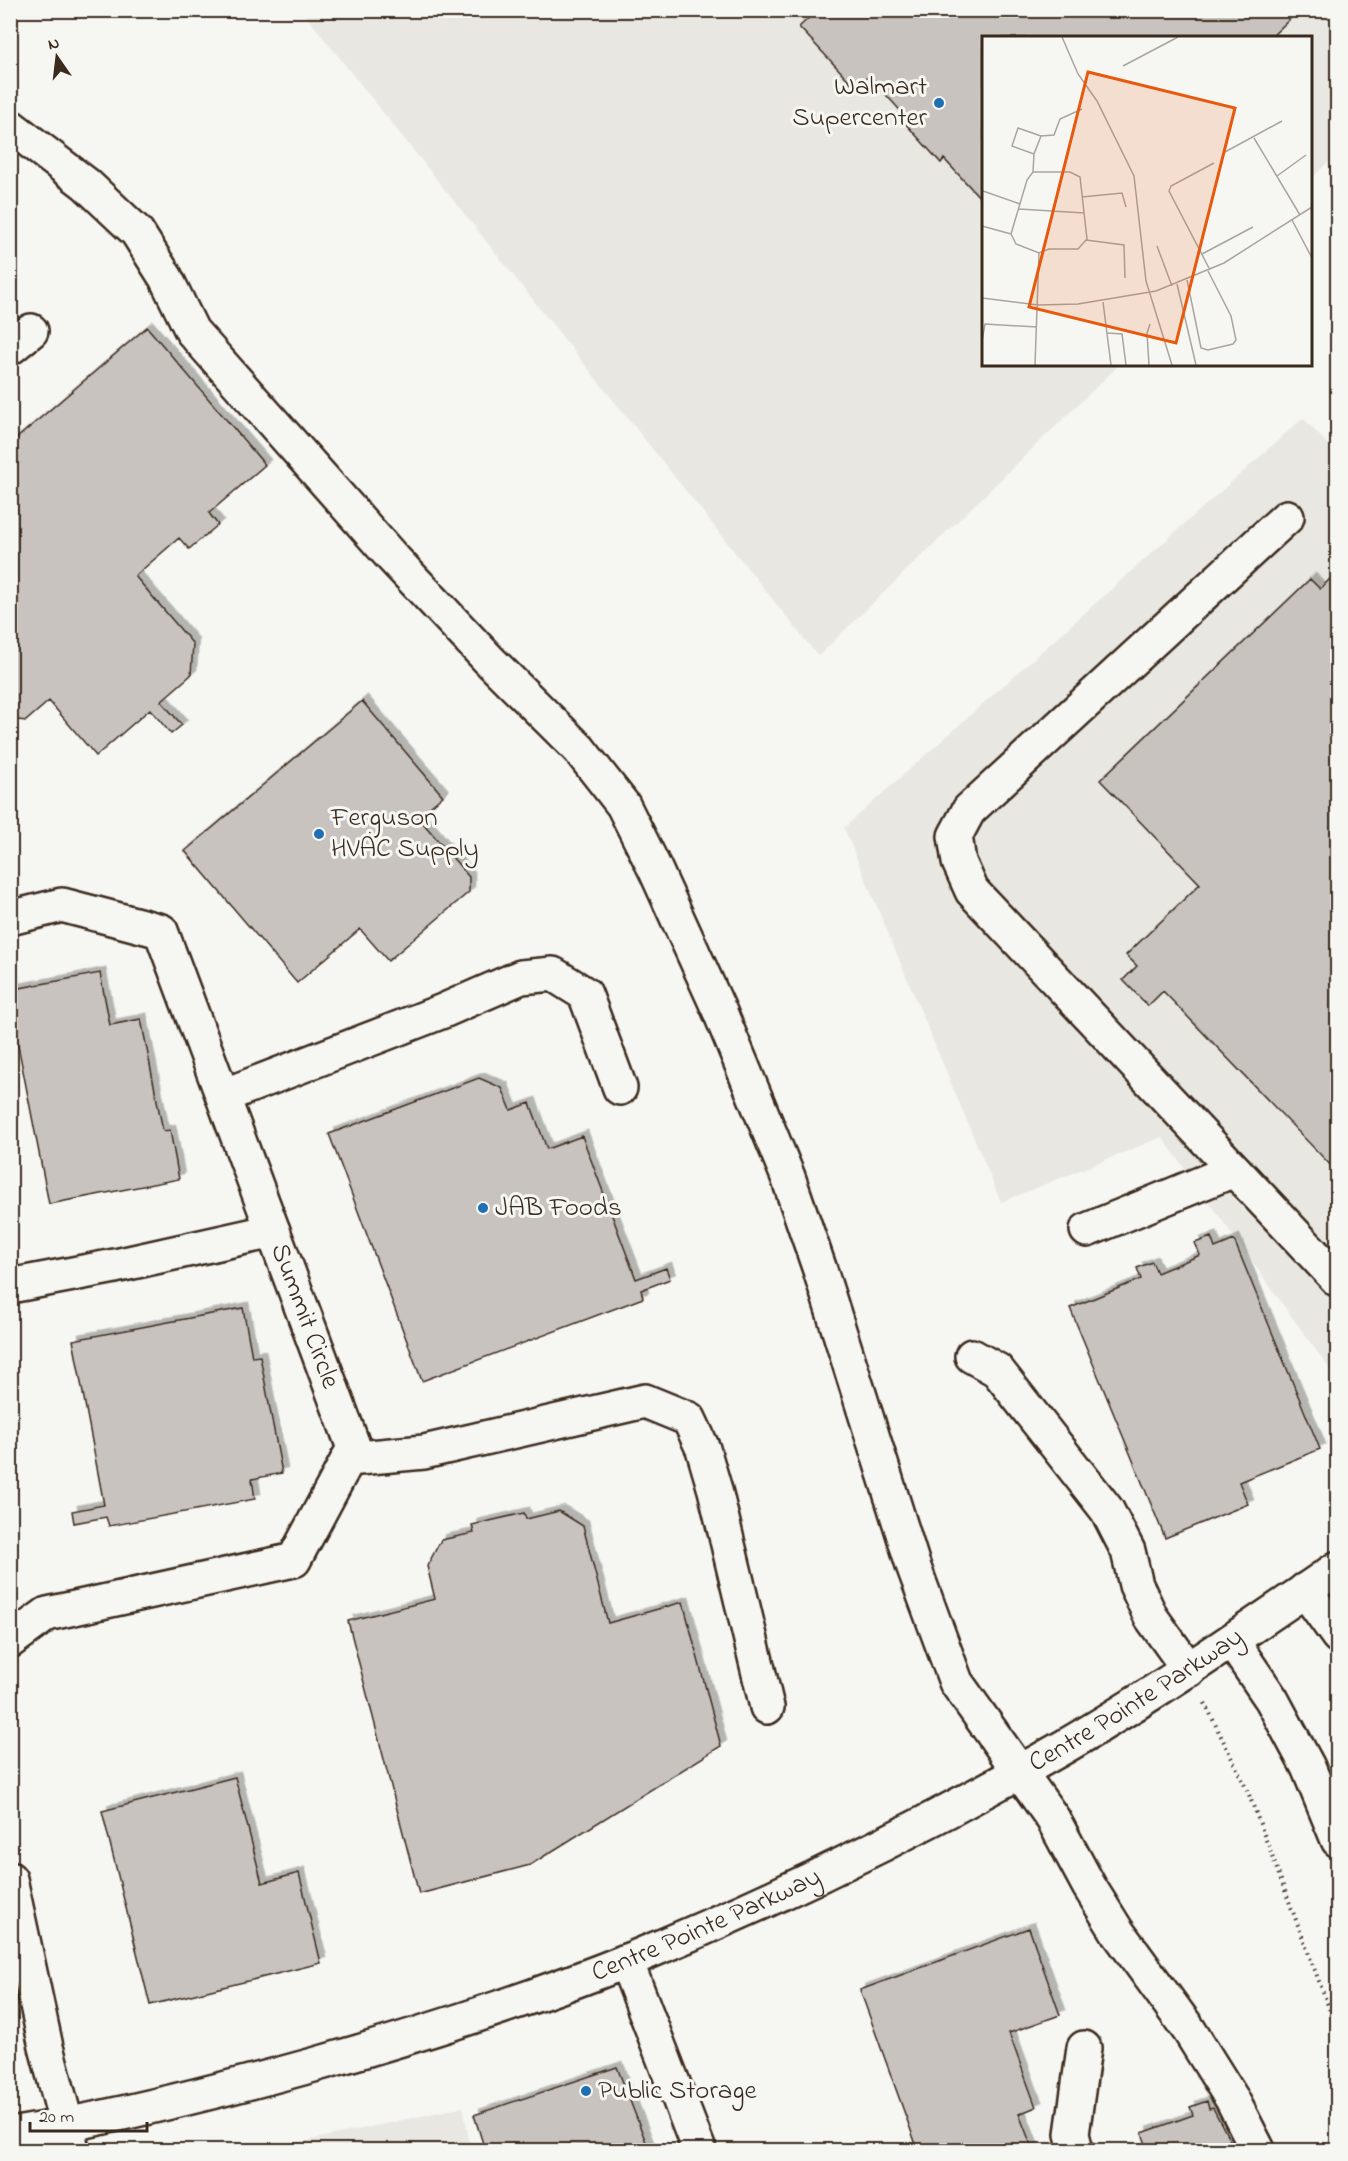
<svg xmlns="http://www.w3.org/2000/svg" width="1348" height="2161" viewBox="0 0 1348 2161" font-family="'Indie Flower',sans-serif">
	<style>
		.built { fill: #e8e7e2 }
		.building { fill: #c8c3be; stroke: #3b2a1e; stroke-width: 1.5; filter: url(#shadow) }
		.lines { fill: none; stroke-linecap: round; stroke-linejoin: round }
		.minor-casing { stroke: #3b2a1e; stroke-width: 38 }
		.path { stroke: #3b2a1e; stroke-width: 4; stroke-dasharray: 1.5 4.5; stroke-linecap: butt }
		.minor { stroke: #f6f6f2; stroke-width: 33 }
		.poi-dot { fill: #1f6fb2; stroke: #f6f6f2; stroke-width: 2 }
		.labels { text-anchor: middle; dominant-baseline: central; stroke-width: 6; stroke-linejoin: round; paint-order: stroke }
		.poi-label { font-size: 27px; fill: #3b2a1e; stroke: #f6f6f2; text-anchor: start }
		.street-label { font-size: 27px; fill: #3b2a1e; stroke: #f6f6f2 }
		.inset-road { fill: none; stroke: #aba49d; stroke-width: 1.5 }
		.view { fill: #e8590c; fill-opacity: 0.15; stroke: #e8590c; stroke-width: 3 }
		.inset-edge { fill: none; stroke: #3b2a1e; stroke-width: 3 }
	</style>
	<defs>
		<filter id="shadow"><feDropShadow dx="5.5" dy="-5.5" stdDeviation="0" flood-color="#0004"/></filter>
	</defs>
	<rect width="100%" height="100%" fill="#f6f6f2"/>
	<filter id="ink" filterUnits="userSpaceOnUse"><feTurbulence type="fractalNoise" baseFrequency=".0167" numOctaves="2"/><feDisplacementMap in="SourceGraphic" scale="12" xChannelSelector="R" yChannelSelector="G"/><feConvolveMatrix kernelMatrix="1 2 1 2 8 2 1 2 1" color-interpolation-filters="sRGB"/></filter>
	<g filter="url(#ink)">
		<path class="built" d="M 302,11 L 1337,11 L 1337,153 L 1311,179 L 1310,38 L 984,38 L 984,364 L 1119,365 L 818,656 Z
			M 1303,418 L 1337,454 L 1337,1379 L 1162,1137 L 1001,1202 L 844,828 Z
			M 463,2107 L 471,2150 L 264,2150 Z"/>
		<path class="building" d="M 809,10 L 1289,10 L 1294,15 L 1270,38 L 984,38 L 984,202 L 944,159 L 941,163 L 904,122 L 907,118 L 869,76 L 856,88 L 799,27 L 813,14 Z
			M 147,327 L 265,465 L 209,513 L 218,525 L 189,549 L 179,538 L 135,576 L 193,644 L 191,675 L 161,701 L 182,725 L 171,734 L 150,709 L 96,756 L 49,701 L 26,721 L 10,719 L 10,444 Z
			M 1338,571 L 1338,1173 L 1163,991 L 1148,1006 L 1123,980 L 1137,966 L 1126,955 L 1200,884 L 1100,780 L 1310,579 L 1320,589 Z
			M 362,701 L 443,796 L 418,817 L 469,877 L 469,892 L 388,961 L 360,929 L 297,983 L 185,851 Z
			M 100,973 L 110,1025 L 141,1019 L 163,1131 L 170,1130 L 179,1179 L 49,1204 L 10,1004 L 10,983 L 13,983 L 14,989 Z
			M 479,1078 L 502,1088 L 511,1110 L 530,1103 L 547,1149 L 582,1136 L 636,1279 L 666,1268 L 670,1279 L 641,1290 L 643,1298 L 422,1381 L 329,1134 Z
			M 1211,1237 L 1215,1248 L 1234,1240 L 1320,1449 L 1239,1482 L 1248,1504 L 1165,1538 L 1070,1308 L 1141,1279 L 1137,1268 L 1152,1262 L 1157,1273 L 1200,1255 L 1195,1243 Z
			M 243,1308 L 252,1357 L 260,1356 L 282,1473 L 252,1479 L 255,1499 L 109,1526 L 106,1517 L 74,1523 L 72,1511 L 104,1505 L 73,1340 Z
			M 559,1511 L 583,1526 L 608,1623 L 683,1602 L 721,1746 L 530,1865 L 419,1894 L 348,1621 L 435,1599 L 427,1566 L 441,1540 L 474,1533 L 472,1525 L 524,1513 L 526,1519 Z
			M 235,1777 L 262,1883 L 299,1873 L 321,1963 L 150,2005 L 102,1811 Z
			M 1029,1928 L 1060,2015 L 1009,2033 L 1036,2107 L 1019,2114 L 1033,2150 L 918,2150 L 860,1990 Z
			M 617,2067 L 649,2150 L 485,2150 L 474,2115 Z
			M 1207,2101 L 1209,2109 L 1213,2108 L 1235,2150 L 1148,2150 L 1142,2133 L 1193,2115 L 1190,2107 Z"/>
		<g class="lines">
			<defs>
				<g id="minor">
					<path d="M 10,126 L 86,184 L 137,232 L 166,278 L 192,331 L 392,557 L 490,661 L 579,749 L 623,805 L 655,869 L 720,1012 L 788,1177 L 820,1270 L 913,1565 L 956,1682 L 1053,1819 L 1089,1886 L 1117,1931 L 1189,2030 L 1232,2099 L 1258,2150"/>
					<path d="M 10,348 L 31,331"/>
					<path d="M 1287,517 L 969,810 L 955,836 L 959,862 L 972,891 L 1338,1280"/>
					<path id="s1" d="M 10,918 L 62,905 L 161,931 L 354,1448 L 294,1560 L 47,1614 L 10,1641"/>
					<path d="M 223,1096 L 443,1011 L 521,977 L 553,974 L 585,994 L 620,1088"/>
					<path d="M 1087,1230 L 1234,1170"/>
					<path d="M 10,1286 L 115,1266 L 273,1231"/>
					<path d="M 972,1356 L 997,1370 L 1107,1510 L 1128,1551 L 1136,1585 L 1151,1617 L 1189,1670"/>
					<path d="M 348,1459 L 424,1452 L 645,1401 L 689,1419 L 703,1449 L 715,1490 L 767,1707"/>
					<path d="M 1305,1590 L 1338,1636"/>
					<path d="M 1232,1641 L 1272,1700 L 1308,1767 L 1338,1840"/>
					<path d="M 10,1879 L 46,2047 L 67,2126 L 72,2150"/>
					<path d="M 626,1961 L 699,2150"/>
					<path id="s2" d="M 10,2135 C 114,2118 216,2092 317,2064 C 422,2034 527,2001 629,1960 C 778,1899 922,1828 1062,1748 C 1157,1693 1247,1630 1338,1568"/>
					<path d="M 1076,2150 L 1072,2134 L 1084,2048"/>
				</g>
			</defs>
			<use href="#minor" class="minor-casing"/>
			<path class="path" d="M 1205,1703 L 1248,1792 L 1338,2032"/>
			<use href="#minor" class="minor"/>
		</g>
	</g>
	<g class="poi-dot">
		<circle cx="939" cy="103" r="6"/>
		<circle cx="319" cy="834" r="6"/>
		<circle cx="483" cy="1208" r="6"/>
		<circle cx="586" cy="2091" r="6"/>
	</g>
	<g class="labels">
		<g class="poi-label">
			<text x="927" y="87" text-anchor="end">Walmart<tspan x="927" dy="31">Supercenter</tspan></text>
			<text x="331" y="818">Ferguson<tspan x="331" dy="31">HVAC Supply</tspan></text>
			<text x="495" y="1208">JAB Foods</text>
			<text x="598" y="2091">Public Storage</text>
		</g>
		<g class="street-label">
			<text stroke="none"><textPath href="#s1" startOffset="567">Summit Circle</textPath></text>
			<text stroke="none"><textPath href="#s2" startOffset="1215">Centre Pointe Parkway</textPath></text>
			<text stroke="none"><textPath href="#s2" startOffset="729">Centre Pointe Parkway</textPath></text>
		</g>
	</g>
	<g transform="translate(982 36)">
		<rect width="330" height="330" fill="#f6f6f2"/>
		<path class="inset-road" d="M 80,1 L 96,38 L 115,65 L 152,140 L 164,245 L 190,329M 141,30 L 196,1M 272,102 L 318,179M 243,116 L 300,85M 52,118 L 30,110 L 36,92 L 59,100M 51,136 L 88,136 L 98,141 L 105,203 L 96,213 L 67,213 L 57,217 L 34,208 L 29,198 L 45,144 ZM 51,136 L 52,118 L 59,100 L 72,99 L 78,83 L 100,73M 295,140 L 324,119M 1,155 L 38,168M 100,161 L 140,157 L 144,171M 37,173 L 102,177M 310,184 L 330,222M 0,190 L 29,198M 104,204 L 142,209 L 143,242M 175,210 L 190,250M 220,218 L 271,191M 228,234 L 187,155 L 189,150 L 232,127M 205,244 L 219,312 L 226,314 L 251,308 L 254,304 L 249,280 L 226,235M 195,248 L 214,329M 0,262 L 56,269 L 96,268 L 174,255 L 242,227 L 330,171M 121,266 L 129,329M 125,297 L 140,298 L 144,329M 0,305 L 3,288 L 55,291M 53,329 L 57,217M 167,329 L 165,297 L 168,288"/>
		<path class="view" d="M 106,36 L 253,72 L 194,307 L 47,271 Z"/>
		<rect width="330" height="330" class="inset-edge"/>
	</g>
	<rect width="1348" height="2161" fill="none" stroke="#f6f6f2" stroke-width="36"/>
	<rect x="18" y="18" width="1312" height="2125" fill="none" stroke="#3b2a1e" stroke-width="2" filter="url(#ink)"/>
	<g transform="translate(57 57) rotate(346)" stroke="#f6f6f2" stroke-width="4.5" paint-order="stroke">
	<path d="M0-4.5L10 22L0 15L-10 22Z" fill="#3b2a1e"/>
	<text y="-9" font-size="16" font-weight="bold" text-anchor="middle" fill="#3b2a1e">N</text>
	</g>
	<path d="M30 2122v9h117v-9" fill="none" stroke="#3b2a1e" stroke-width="3"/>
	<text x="39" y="2122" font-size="18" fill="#3b2a1e" stroke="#f6f6f2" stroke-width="4.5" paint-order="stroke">20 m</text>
</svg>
